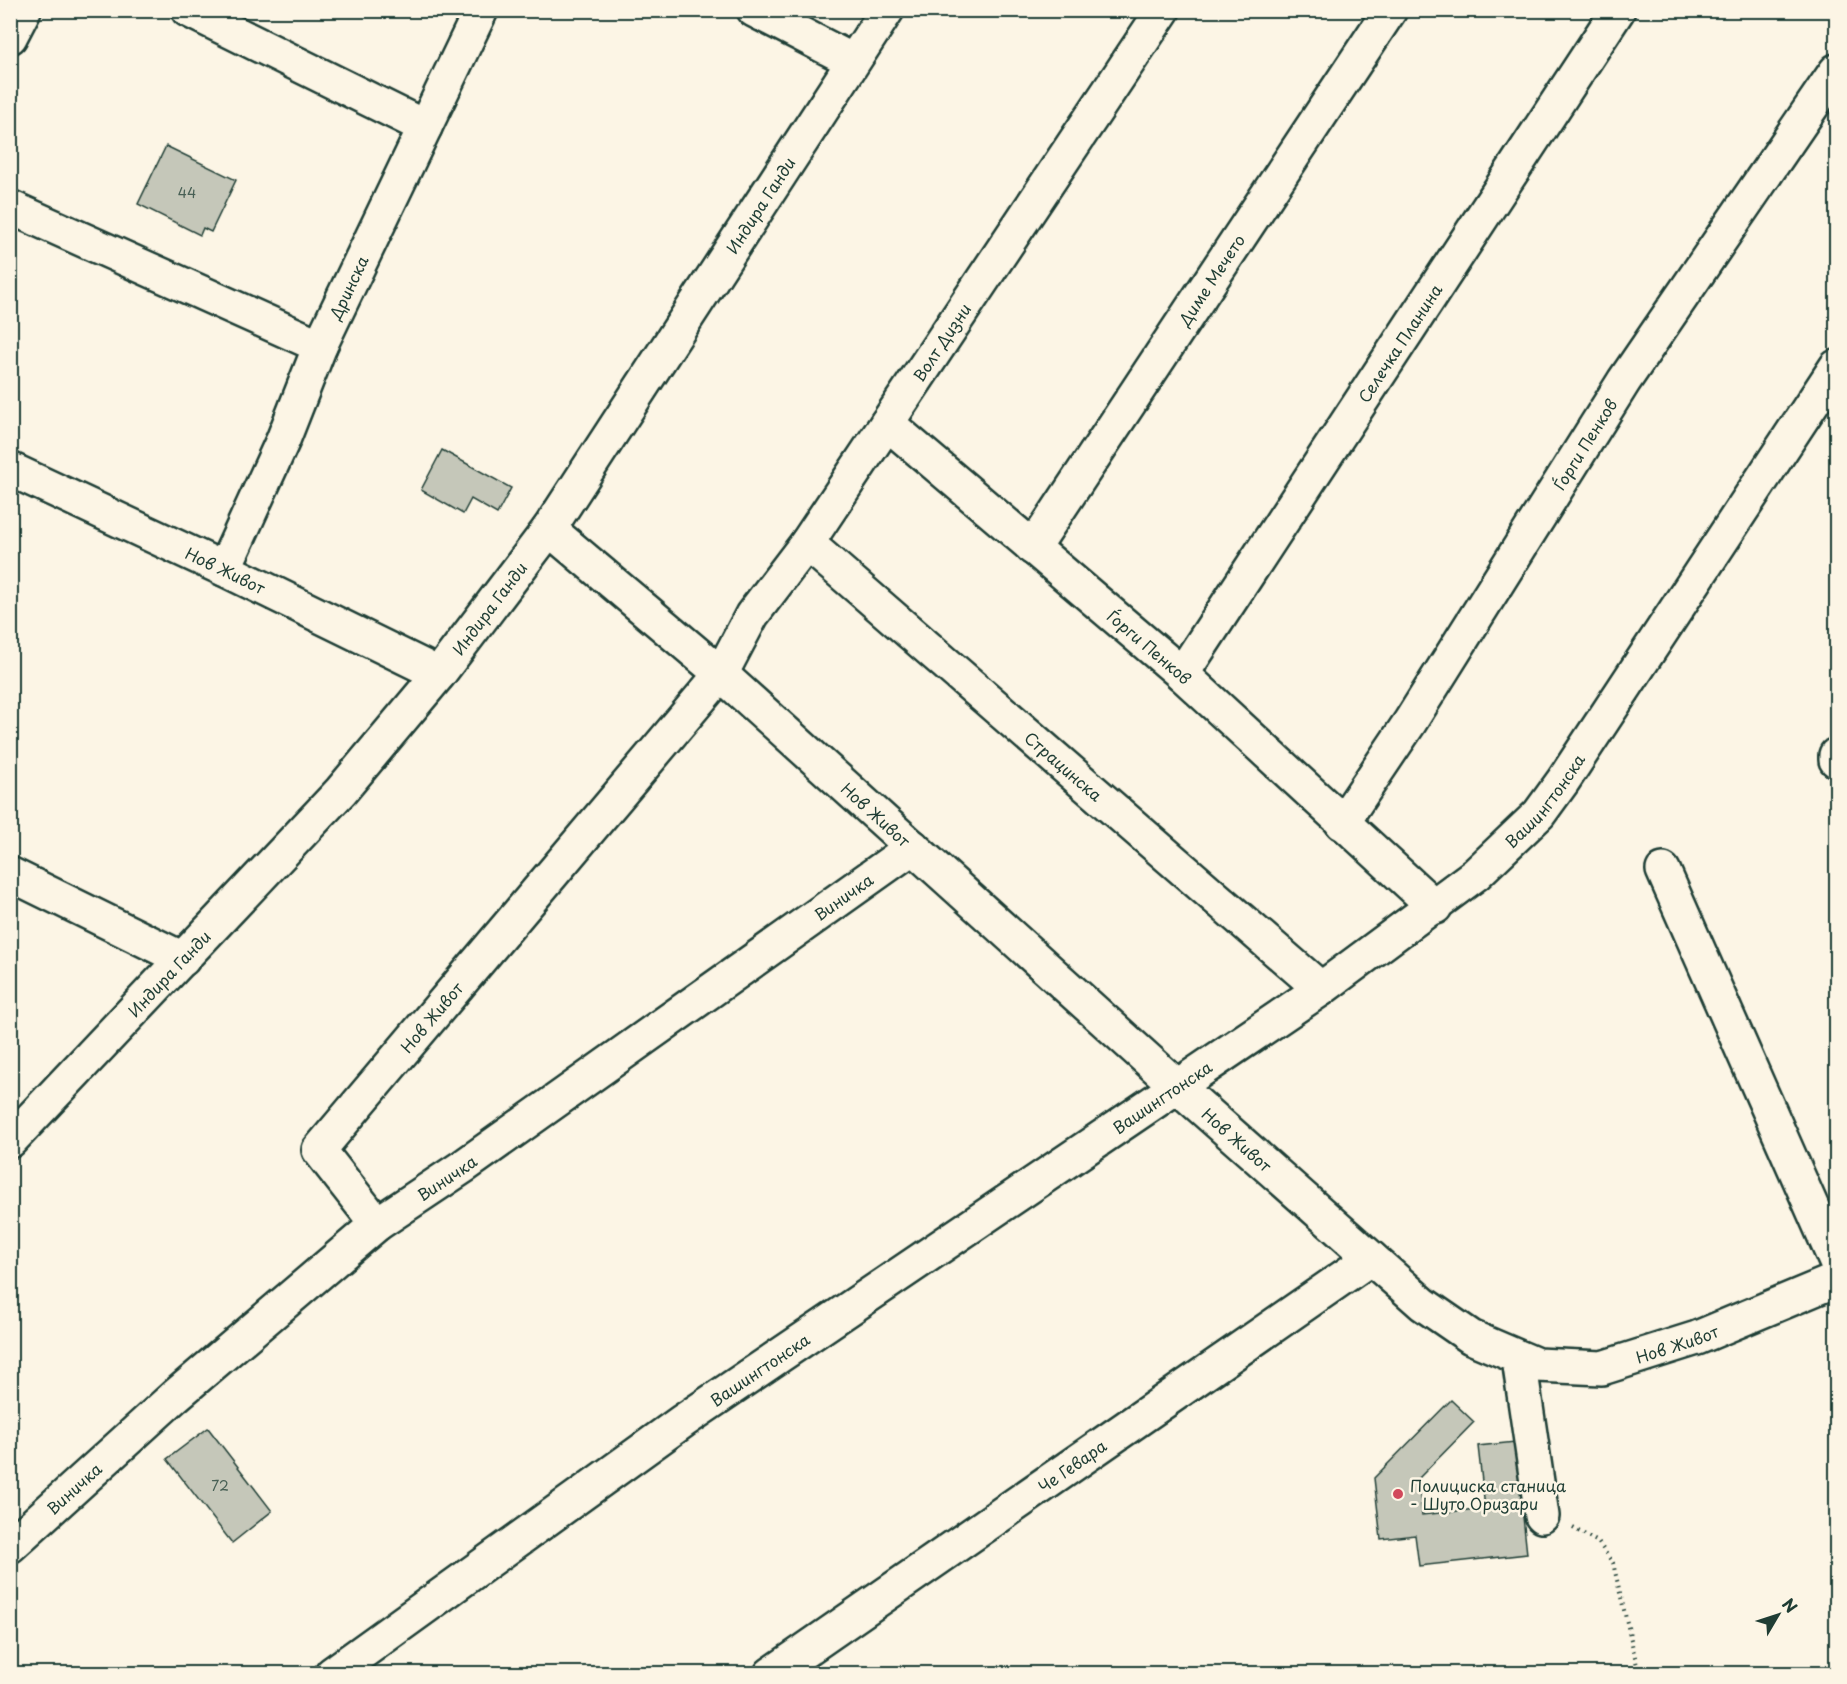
<svg xmlns="http://www.w3.org/2000/svg" width="1847" height="1684" viewBox="0 0 1847 1684" font-family="'Playpen Sans',sans-serif">
	<style>
		.building { fill: #c5c7b9; stroke: #1f3d34; stroke-width: 1.5 }
		.lines { fill: none; stroke-linecap: round; stroke-linejoin: round }
		.minor-casing { stroke: #1f3d34; stroke-width: 38 }
		.path { stroke: #1f3d34; stroke-width: 4; stroke-dasharray: 1.5 4.5; stroke-linecap: butt }
		.minor { stroke: #fcf5e5; stroke-width: 33 }
		.poi-dot { fill: #d1495b; stroke: #fcf5e5; stroke-width: 2 }
		.labels { text-anchor: middle; dominant-baseline: central; stroke-width: 5; stroke-linejoin: round; paint-order: stroke }
		.number-label { font-size: 14px; fill: #486055 }
		.street-label { font-size: 16px; fill: #1f3d34; stroke: #fcf5e5 }
		.poi-label { font-size: 16px; fill: #1f3d34; stroke: #fcf5e5; text-anchor: start }
	</style>
	<rect width="100%" height="100%" fill="#fcf5e5"/>
	<filter id="ink" filterUnits="userSpaceOnUse"><feTurbulence type="fractalNoise" baseFrequency=".0167" numOctaves="2"/><feDisplacementMap in="SourceGraphic" scale="12" xChannelSelector="R" yChannelSelector="G"/><feConvolveMatrix kernelMatrix="1 2 1 2 8 2 1 2 1" color-interpolation-filters="sRGB"/></filter>
	<g filter="url(#ink)">
		<path class="building" d="M 166,146 L 236,180 L 211,232 L 203,228 L 200,235 L 138,204 Z
			M 442,450 L 511,488 L 497,514 L 471,499 L 463,514 L 421,490 Z
			M 1451,1400 L 1474,1422 L 1418,1479 L 1422,1515 L 1485,1508 L 1478,1446 L 1515,1442 L 1527,1554 L 1419,1566 L 1415,1535 L 1381,1539 L 1374,1478 Z
			M 208,1428 L 272,1511 L 232,1543 L 167,1459 Z"/>
		<g class="lines">
			<defs>
				<g id="minor">
					<path d="M 188,10 L 425,127"/>
					<path d="M 754,10 L 853,61"/>
					<path d="M 10,37 L 24,10"/>
					<path d="M 10,207 L 320,346"/>
					<path id="s1" d="M 887,423 L 1182,674 L 1435,907"/>
					<path id="s2" d="M 10,469 L 224,569 L 439,674"/>
					<path id="s3" d="M 549,529 L 721,674 L 1178,1087 L 1423,1304 L 1471,1337 L 1537,1365 L 1602,1368 L 1697,1338 L 1836,1280"/>
					<path id="s4" d="M 807,543 L 1321,989"/>
					<path id="s5" d="M 1033,548 L 1390,10"/>
					<path id="s6" d="M 224,569 L 283,440 L 320,346 L 481,10"/>
					<path id="s7" d="M 1182,674 L 1618,10"/>
					<path d="M 1836,755 L 1836,760"/>
					<path id="s8" d="M 1342,823 L 1410,722 L 1624,381 L 1836,71"/>
					<path d="M 1663,870 L 1836,1262"/>
					<path d="M 10,874 L 183,959"/>
					<path id="s9" d="M 10,1141 L 341,791 L 439,674 L 549,529 L 887,10"/>
					<path id="s10" d="M 377,1224 L 319,1150 L 721,674 L 752,615 L 807,543 L 1163,10"/>
					<path d="M 1519,1359 L 1542,1516"/>
					<path id="s11" d="M 10,1546 L 174,1397 L 377,1224 L 464,1166 L 913,847"/>
					<path id="s12" d="M 332,1674 L 683,1421 L 1321,989 L 1476,874 L 1539,814 L 1563,781 L 1836,367"/>
					<path id="s13" d="M 771,1674 L 1371,1258"/>
				</g>
			</defs>
			<use href="#minor" class="minor-casing"/>
			<path class="path" d="M 1573,1528 L 1598,1542 L 1613,1563 L 1639,1674"/>
			<use href="#minor" class="minor"/>
		</g>
	</g>
	<circle class="poi-dot" cx="1398" cy="1494" r="6"/>
	<g class="labels">
		<g class="number-label">
			<text x="187" y="192">44</text>
			<text x="220" y="1485">72</text>
		</g>
		<g class="street-label">
			<text stroke="none"><textPath href="#s9" startOffset="1203">Индира Ганди</textPath></text>
			<text stroke="none"><textPath href="#s5" startOffset="322">Диме Мечето</textPath></text>
			<text stroke="none"><textPath href="#s6" startOffset="308">Дринска</textPath></text>
			<text stroke="none"><textPath href="#s10" startOffset="1116">Волт Дизни</textPath></text>
			<text stroke="none"><textPath href="#s7" startOffset="396">Селечка Планина</textPath></text>
			<text stroke="none"><textPath href="#s8" startOffset="450">Ѓорги Пенков</textPath></text>
			<text stroke="none"><textPath href="#s2" startOffset="238">Нов Живот</textPath></text>
			<text stroke="none"><textPath href="#s9" startOffset="717">Индира Ганди</textPath></text>
			<text stroke="none"><textPath href="#s1" startOffset="345">Ѓорги Пенков</textPath></text>
			<text stroke="none"><textPath href="#s4" startOffset="340">Страцинска</textPath></text>
			<text stroke="none"><textPath href="#s12" startOffset="1497">Вашингтонска</textPath></text>
			<text stroke="none"><textPath href="#s3" startOffset="434">Нов Живот</textPath></text>
			<text stroke="none"><textPath href="#s11" startOffset="1058">Виничка</textPath></text>
			<text stroke="none"><textPath href="#s9" startOffset="231">Индира Ганди</textPath></text>
			<text stroke="none"><textPath href="#s10" startOffset="268">Нов Живот</textPath></text>
			<text stroke="none"><textPath href="#s12" startOffset="1011">Вашингтонска</textPath></text>
			<text stroke="none"><textPath href="#s3" startOffset="920">Нов Живот</textPath></text>
			<text stroke="none"><textPath href="#s11" startOffset="572">Виничка</textPath></text>
			<text stroke="none"><textPath href="#s3" startOffset="1442">Нов Живот</textPath></text>
			<text stroke="none"><textPath href="#s12" startOffset="525">Вашингтонска</textPath></text>
			<text stroke="none"><textPath href="#s13" startOffset="366">Че Гевара</textPath></text>
			<text stroke="none"><textPath href="#s11" startOffset="86">Виничка</textPath></text>
		</g>
		<g class="poi-label">
			<text x="1410" y="1485">Полициска станица<tspan x="1410" dy="18">- Шуто Оризари</tspan></text>
		</g>
	</g>
	<rect width="1847" height="1684" fill="none" stroke="#fcf5e5" stroke-width="36"/>
	<rect x="18" y="18" width="1811" height="1648" fill="none" stroke="#1f3d34" stroke-width="2" filter="url(#ink)"/>
	<g transform="translate(1778 1615) rotate(51)" stroke="#fcf5e5" stroke-width="4.5" paint-order="stroke">
	<path d="M0-4.5L10 22L0 15L-10 22Z" fill="#1f3d34"/>
	<text y="-9" font-size="16" font-weight="bold" text-anchor="middle" fill="#1f3d34">N</text>
	</g>
</svg>
